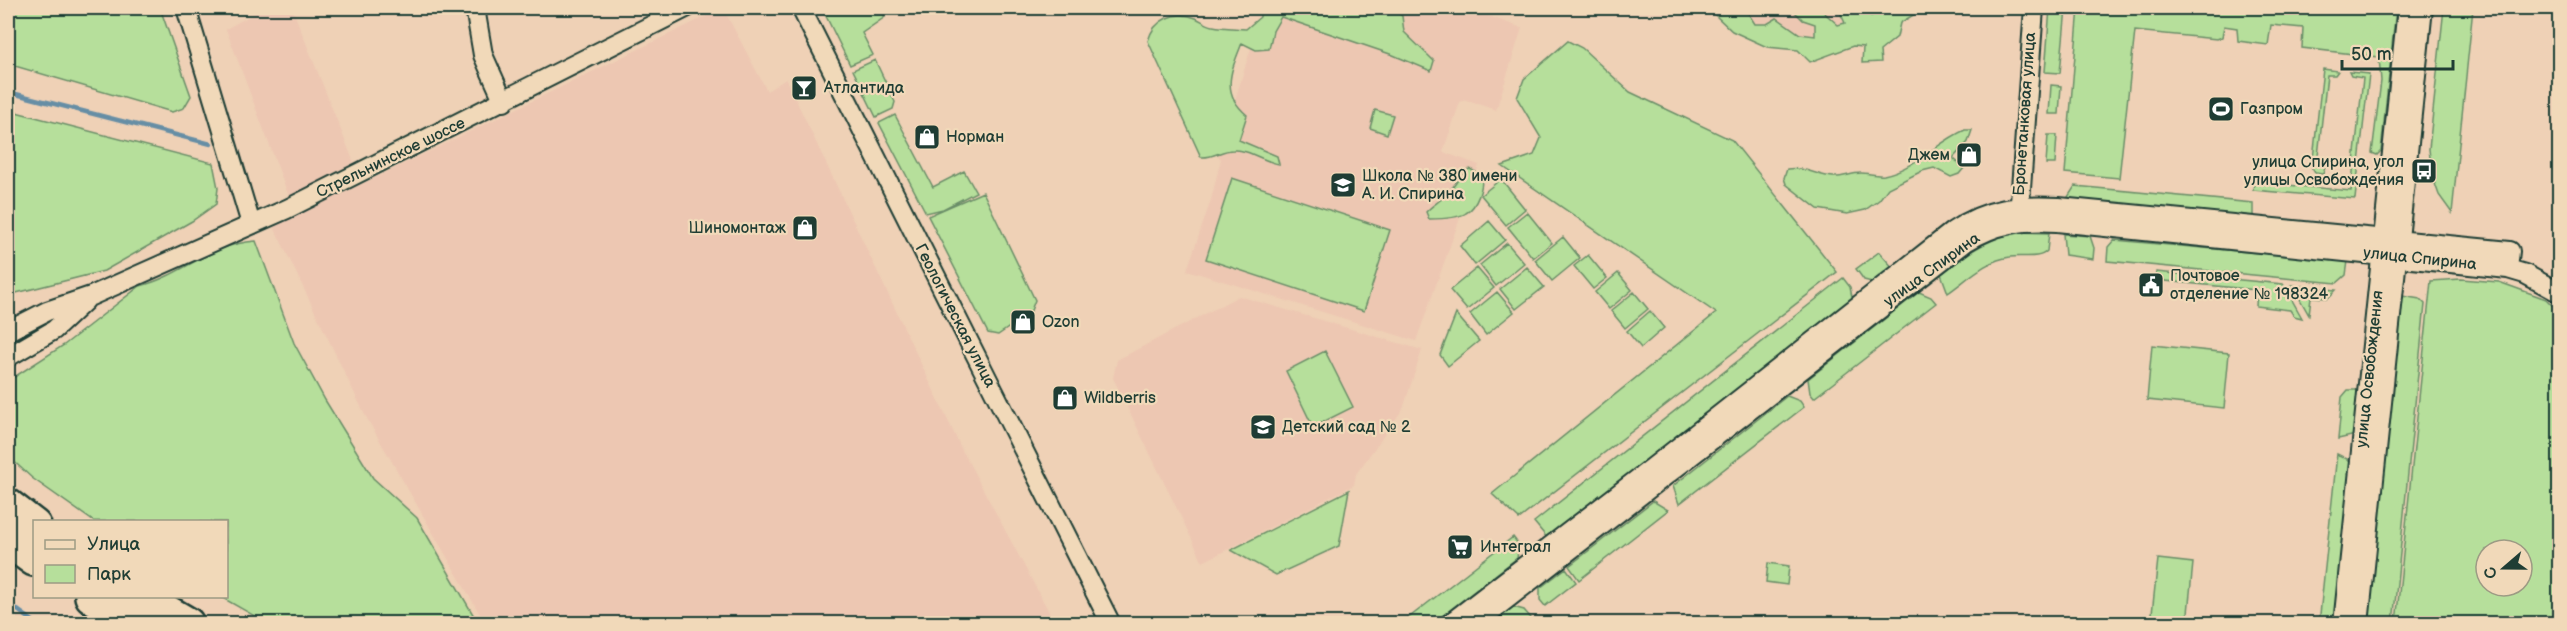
<svg xmlns="http://www.w3.org/2000/svg" width="2567" height="631" viewBox="0 0 2567 631" font-family="'Balsamiq Sans',sans-serif">
	<style>
		.built { fill: #edc7b2 }
		.green { fill: #b6df9b; stroke: #6a8e68; stroke-width: 1.5; fill-rule: evenodd }
		.lines { fill: none; stroke-linecap: round; stroke-linejoin: round }
		.stream { stroke: #668ea5; stroke-width: 4.5 }
		.street-casing { stroke: #1f3d34; stroke-width: 22 }
		.highway-casing { stroke: #1f3d34; stroke-width: 38 }
		.street { stroke: #f1d9b9; stroke-width: 18 }
		.highway { stroke: #f1d9b9; stroke-width: 33 }
		.labels { text-anchor: middle; dominant-baseline: central; stroke-width: 4.5; stroke-linejoin: round; paint-order: stroke }
		.poi-label { font-size: 16px; fill: #1f3d34; stroke: #f1d9b9; text-anchor: start }
		.street-label { font-size: 16px; fill: #1f3d34; stroke: #f1d9b9 }
	</style>
	<rect width="100%" height="100%" fill="#efd1b6"/>
	<filter id="ink" filterUnits="userSpaceOnUse"><feTurbulence type="fractalNoise" baseFrequency=".0167" numOctaves="2"/><feDisplacementMap in="SourceGraphic" scale="12" xChannelSelector="R" yChannelSelector="G"/><feConvolveMatrix kernelMatrix="1 2 1 2 8 2 1 2 1" color-interpolation-filters="sRGB"/></filter>
	<g filter="url(#ink)">
		<path class="built" d="M 264,8 L 292,8 L 354,163 L 289,197 L 226,29 Z
			M 723,8 L 767,91 L 786,79 L 962,450 L 1055,623 L 485,623 L 365,415 L 274,227 Z
			M 1263,8 L 1466,8 L 1522,28 L 1496,110 L 1466,100 L 1460,102 L 1443,152 L 1479,165 L 1416,341 L 1187,270 L 1211,200 L 1221,159 L 1218,156 Z
			M 1729,8 L 1907,8 L 1807,53 L 1742,34 Z
			M 1239,296 L 1422,350 L 1403,409 L 1356,474 L 1354,485 L 1203,562 L 1113,378 L 1117,360 Z"/>
		<path class="green" d="M 8,8 L 160,8 L 191,96 L 184,108 L 172,112 L 8,64 Z
			M 822,8 L 880,8 L 885,17 L 862,33 L 873,55 L 850,65 Z
			M 1260,8 L 1391,8 L 1402,16 L 1404,32 L 1434,61 L 1431,71 L 1393,55 L 1281,17 L 1273,31 L 1269,49 L 1256,50 L 1242,43 C 1231,71 1220,93 1247,115 L 1239,140 L 1277,156 L 1279,164 C 1264,162 1249,149 1233,150 C 1221,150 1214,158 1201,157 L 1148,41 C 1154,19 1175,10 1196,18 C 1202,21 1207,25 1213,26 C 1224,28 1235,28 1246,29 L 1260,17 Z
			M 1711,8 L 1753,8 L 1748,13 L 1755,24 L 1767,24 L 1777,18 L 1800,34 L 1815,36 L 1815,24 L 1803,20 L 1792,9 L 1819,8 L 1838,25 L 1845,23 L 1838,8 L 1861,8 L 1871,16 L 1880,13 L 1878,8 L 1925,8 L 1900,23 L 1897,37 L 1880,51 L 1881,62 L 1862,63 L 1863,47 L 1853,46 L 1810,62 L 1798,50 L 1767,47 L 1732,31 L 1714,14 Z
			M 2050,8 L 2066,8 L 2060,73 L 2045,72 Z
			M 2079,8 L 2396,8 L 2381,151 L 2377,155 L 2372,153 L 2381,81 L 2379,57 L 2302,48 L 2303,28 L 2271,25 L 2268,45 L 2238,41 L 2237,28 L 2224,26 L 2222,37 L 2217,39 L 2135,31 L 2119,178 L 2065,173 Z
			M 2444,8 L 2473,8 L 2452,213 L 2439,195 L 2432,175 L 2429,149 Z
			M 1568,41 L 1582,48 L 1630,92 L 1732,140 L 1837,272 L 1519,519 L 1492,494 L 1716,313 L 1502,166 L 1534,155 L 1541,138 L 1517,98 L 1524,79 Z
			M 875,60 L 895,102 L 893,109 L 876,117 L 853,70 Z
			M 2323,69 L 2338,71 L 2335,75 L 2327,75 L 2317,165 L 2325,167 L 2323,174 L 2315,173 L 2312,168 Z
			M 2349,72 L 2369,74 L 2355,199 L 2253,190 L 2254,182 L 2351,191 L 2363,78 L 2351,76 Z
			M 2051,85 L 2061,86 L 2059,114 L 2049,114 Z
			M 8,110 L 213,163 L 218,188 L 216,204 L 192,221 L 104,271 L 8,295 Z
			M 1375,110 L 1393,115 L 1387,134 L 1370,128 Z
			M 895,115 L 933,187 L 964,171 L 976,192 L 943,209 L 926,213 L 879,123 Z
			M 1965,130 L 1972,130 L 1968,142 L 1953,158 L 1964,168 L 1959,174 L 1951,177 L 1934,168 L 1922,171 L 1888,188 L 1879,200 L 1865,210 L 1847,214 L 1818,209 L 1786,184 L 1784,178 L 1787,169 C 1805,166 1817,176 1833,177 C 1842,178 1851,173 1861,173 C 1868,173 1876,176 1884,175 C 1915,169 1937,142 1965,130 Z
			M 2048,135 L 2057,135 L 2055,164 L 2046,164 Z
			M 1470,169 L 1481,175 C 1484,186 1477,207 1466,213 C 1457,219 1439,219 1429,219 L 1426,212 C 1432,205 1439,202 1445,196 C 1453,189 1458,178 1466,170 Z
			M 1232,178 L 1390,230 L 1364,311 L 1206,259 Z
			M 1501,179 L 1525,209 L 1506,225 L 1481,195 Z
			M 2075,186 L 2253,203 L 2253,218 L 2066,200 Z
			M 983,192 L 1035,300 L 1030,313 L 998,335 L 988,333 L 928,216 Z
			M 1527,212 L 1552,243 L 1533,258 L 1508,227 Z
			M 1489,221 L 1505,240 L 1475,265 L 1460,246 Z
			M 2018,232 L 2049,233 L 2047,251 C 2038,260 2023,255 2010,257 C 1986,260 1968,279 1948,293 L 1941,274 C 1966,254 1986,239 2018,232 Z
			M 2063,234 L 2090,236 L 2094,248 L 2093,259 L 2065,255 Z
			M 1563,237 L 1580,258 L 1552,281 L 1535,260 Z
			M 2114,240 L 2348,261 L 2346,275 L 2337,283 L 2107,261 L 2108,247 Z
			M 256,241 L 294,343 L 325,400 L 373,478 L 417,518 L 478,623 L 267,623 L 221,597 L 226,596 L 226,522 L 93,521 L 32,478 L 8,456 L 8,381 L 64,345 L 140,286 C 182,276 208,244 256,241 Z
			M 1507,243 L 1524,263 L 1496,286 L 1480,265 Z
			M 1879,252 L 1894,269 L 1876,283 L 1864,280 L 1856,269 Z
			M 1588,255 L 1607,278 L 1593,289 L 1574,266 Z
			M 1527,267 L 1544,287 L 1516,309 L 1500,289 Z
			M 1477,268 L 1494,288 L 1467,310 L 1450,290 Z
			M 2156,272 L 2283,284 L 2302,318 L 2294,316 L 2290,310 L 2256,306 L 2257,290 L 2155,280 Z
			M 1618,273 L 1632,290 L 1609,309 L 1595,292 Z
			M 1843,278 L 1850,287 L 1853,302 L 1548,539 L 1534,522 Z
			M 2461,279 L 2499,282 L 2546,299 L 2559,312 L 2559,623 L 2396,623 L 2431,281 ZM 2486,550 L 2522,550 L 2522,586 L 2486,586 Z
			M 2292,285 L 2336,290 L 2328,298 L 2311,297 L 2309,315 Z
			M 1497,292 L 1514,312 L 1486,335 L 1470,314 Z
			M 1634,292 L 1648,309 L 1625,328 L 1611,311 Z
			M 1919,292 L 1931,297 L 1936,303 L 1814,398 L 1810,393 L 1808,379 Z
			M 2402,296 L 2420,299 L 2425,304 L 2393,623 L 2368,624 Z
			M 1650,311 L 1664,328 L 1641,348 L 1627,331 Z
			M 1456,314 L 1479,341 L 1448,366 L 1440,355 Z
			M 2152,345 L 2229,353 L 2224,408 L 2147,400 Z
			M 1325,351 L 1353,407 L 1313,427 L 1286,371 Z
			M 2348,390 L 2360,390 L 2356,435 L 2338,439 L 2342,397 Z
			M 1787,396 L 1800,401 L 1804,407 L 1679,504 L 1673,486 Z
			M 2337,454 L 2353,462 L 2336,623 L 2319,624 Z
			M 1349,490 L 1339,546 L 1276,575 L 1231,550 Z
			M 1653,501 L 1668,510 L 1579,580 L 1569,566 Z
			M 1513,537 L 1519,545 L 1517,558 L 1433,623 L 1402,623 Z
			M 2158,559 L 2193,563 L 2187,623 L 2151,623 Z
			M 1768,563 L 1789,566 L 1787,585 L 1766,582 Z
			M 1566,568 L 1576,582 L 1545,606 L 1540,600 L 1540,588 Z
			M 1513,607 L 1524,610 L 1531,618 L 1523,623 L 1491,623 Z"/>
		<g class="lines">
			<path class="stream" d="M 8,92 L 211,144
				M 8,603 L 37,624"/>
			<defs>
				<path id="street" d="M 186,8 L 251,224
					M 475,8 L 483,55 L 504,102
					M 801,8 L 1111,624
					M 2019,216 L 2034,8
					M 8,331 L 47,311 L 91,296 L 287,209 L 686,8
					M 8,357 L 54,330 L 85,301
					M 1449,624 L 1648,471 L 1953,231 C 1988,207 2018,205 2059,207 L 2510,251 L 2508,269
					M 1475,624 L 1966,242 C 1996,223 2023,220 2057,222 L 2508,269 L 2525,274 L 2560,293
					M 2343,624 L 2407,8
					M 2359,624 L 2423,8"/>
				<path id="highway" d="M 8,506 L 34,526
					M 8,540 L 34,559
					M 92,596 L 140,624
					M 139,596 L 187,624"/>
			</defs>
			<use href="#street" class="street-casing"/>
			<use href="#highway" class="highway-casing"/>
			<use href="#street" class="street"/>
			<use href="#highway" class="highway"/>
		</g>
	</g>
	<defs>
		<symbol id="bar-square" viewBox="-11 -11 22 22"><rect x="-9" y="-9" width="18" height="18" rx="4" fill="#1f3d34" stroke="#f1d9b9"/><path d="M-6-5H6L.8 .8V4.5H3.5V6h-7V4.5H-.8V.8Z" fill="#fff"/></symbol>
		<symbol id="stadium-square" viewBox="-11 -11 22 22"><rect x="-9" y="-9" width="18" height="18" rx="4" fill="#1f3d34" stroke="#f1d9b9"/><path d="M0-5a6.5 5 0 1 0 0 10a6.5 5 0 1 0 0-10ZM-3.5-1.8h7v3.6h-7Z" fill="#fff"/></symbol>
		<symbol id="shop-square" viewBox="-11 -11 22 22"><rect x="-9" y="-9" width="18" height="18" rx="4" fill="#1f3d34" stroke="#f1d9b9"/><path d="M-5-2.5h2.3a2.7 3.5 0 0 1 5.4 0H5L5.5 6h-11ZM-1.5-2.5h3a1.5 2.3 0 0 0-3 0Z" fill="#fff"/></symbol>
		<symbol id="bus-square" viewBox="-11 -11 22 22"><rect x="-9" y="-9" width="18" height="18" rx="4" fill="#1f3d34" stroke="#f1d9b9"/><path d="M-5-6H5V4H4V6H2V4H-2V6H-4V4H-5ZM-3.5-4V0h7V-4ZM-3.5 1.2v1.5H-2V1.2ZM2 1.2v1.5H3.5V1.2Z" fill="#fff"/></symbol>
		<symbol id="school-square" viewBox="-11 -11 22 22"><rect x="-9" y="-9" width="18" height="18" rx="4" fill="#1f3d34" stroke="#f1d9b9"/><path d="M0-5L7-2L0 1L-7-2ZM-4 1L0 2.5L4 1V4Q0 6-4 4Z" fill="#fff"/></symbol>
		<symbol id="civic-square" viewBox="-11 -11 22 22"><rect x="-9" y="-9" width="18" height="18" rx="4" fill="#1f3d34" stroke="#f1d9b9"/><path d="M-.6-6.5H3V-4.5H.6V-3L4-1V1h2V6H-6V1h2V-1L-.6-3ZM-1.2 2.5V6h2.4V2.5Z" fill="#fff"/></symbol>
		<symbol id="supermarket-square" viewBox="-11 -11 22 22"><rect x="-9" y="-9" width="18" height="18" rx="4" fill="#1f3d34" stroke="#f1d9b9"/><path d="M-6-5.5h2.5l.6 2H6L4.5 2H-2.5L-4.4-4H-6ZM-1.5 3.2a1.3 1.3 0 1 0 .1 0ZM3 3.2a1.3 1.3 0 1 0 .1 0Z" fill="#fff"/></symbol>
	</defs>
	<g fill-rule="evenodd">
		<use href="#bar-square" x="789" y="73" width="30" height="30"/>
		<use href="#stadium-square" x="2206" y="94" width="30" height="30"/>
		<use href="#shop-square" x="912" y="122" width="30" height="30"/>
		<use href="#shop-square" x="1954" y="140" width="30" height="30"/>
		<use href="#bus-square" x="2409" y="156" width="30" height="30"/>
		<use href="#school-square" x="1328" y="170" width="30" height="30"/>
		<use href="#shop-square" x="790" y="213" width="30" height="30"/>
		<use href="#civic-square" x="2136" y="270" width="30" height="30"/>
		<use href="#shop-square" x="1008" y="307" width="30" height="30"/>
		<use href="#shop-square" x="1050" y="383" width="30" height="30"/>
		<use href="#school-square" x="1248" y="412" width="30" height="30"/>
		<use href="#supermarket-square" x="1445" y="532" width="30" height="30"/>
	</g>
	<g class="labels">
		<g class="poi-label">
			<text x="824" y="88">Атлантида</text>
			<text x="2240" y="109">Газпром</text>
			<text x="946" y="137">Норман</text>
			<text x="1950" y="155" text-anchor="end">Джем</text>
			<text x="2404" y="162" text-anchor="end">улица Спирина, угол<tspan x="2404" dy="18">улицы Освобождения</tspan></text>
			<text x="1362" y="176">Школа № 380 имени<tspan x="1362" dy="18">А. И. Спирина</tspan></text>
			<text x="786" y="228" text-anchor="end">Шиномонтаж</text>
			<text x="2170" y="276">Почтовое<tspan x="2170" dy="18">отделение № 198324</tspan></text>
			<text x="1042" y="322">Ozon</text>
			<text x="1084" y="398">Wildberris</text>
			<text x="1282" y="427">Детский сад № 2</text>
			<text x="1480" y="547">Интеграл</text>
		</g>
		<g class="street-label">
			<text transform="translate(2025 114) rotate(-86)">Бронетанковая улица</text>
			<text transform="translate(391 158) rotate(-26)">Стрельнинское шоссе</text>
			<text transform="translate(2420 259) rotate(6)">улица Спирина</text>
			<text transform="translate(1932 270) rotate(-36)">улица Спирина</text>
			<text transform="translate(955 316) rotate(63)">Геологическая улица</text>
			<text transform="translate(2370 369) rotate(-84)">улица Освобождения</text>
		</g>
	</g>
	<rect width="2567" height="631" fill="none" stroke="#f1d9b9" stroke-width="30"/>
	<rect x="15" y="15" width="2537" height="601" fill="none" stroke="#1f3d34" stroke-width="2" filter="url(#ink)"/>
	<rect x="33" y="520" width="195" height="78" fill="#f1d9b9" stroke="#9d9b84" stroke-width="1.5"/>
	<rect x="45" y="540" width="30" height="9" fill="#f1d9b9" stroke="#9d9b84" stroke-width="1.5"/>
	<text x="87" y="550" font-size="18" fill="#1f3d34">Улица</text>
	<rect x="45" y="565" width="30" height="18" fill="#b6df9b" stroke="#9d9b84" stroke-width="1.5"/>
	<text x="87" y="580" font-size="18" fill="#1f3d34">Парк</text>
	<g transform="translate(2504 568) rotate(250)"><circle r="28" fill="#f1d9b9" stroke="#9d9b84" stroke-width="1.5"/>
	<path d="M0-4.5L10 22L0 15L-10 22Z" fill="#1f3d34"/>
	<text y="-9" font-size="16" font-weight="bold" text-anchor="middle" fill="#1f3d34">С</text>
	</g>
	<path d="M2342 60v9h111v-9" fill="none" stroke="#1f3d34" stroke-width="3"/>
	<text x="2351" y="60" font-size="18" fill="#1f3d34" stroke="#f1d9b9" stroke-width="4.5" paint-order="stroke">50 m</text>
</svg>
